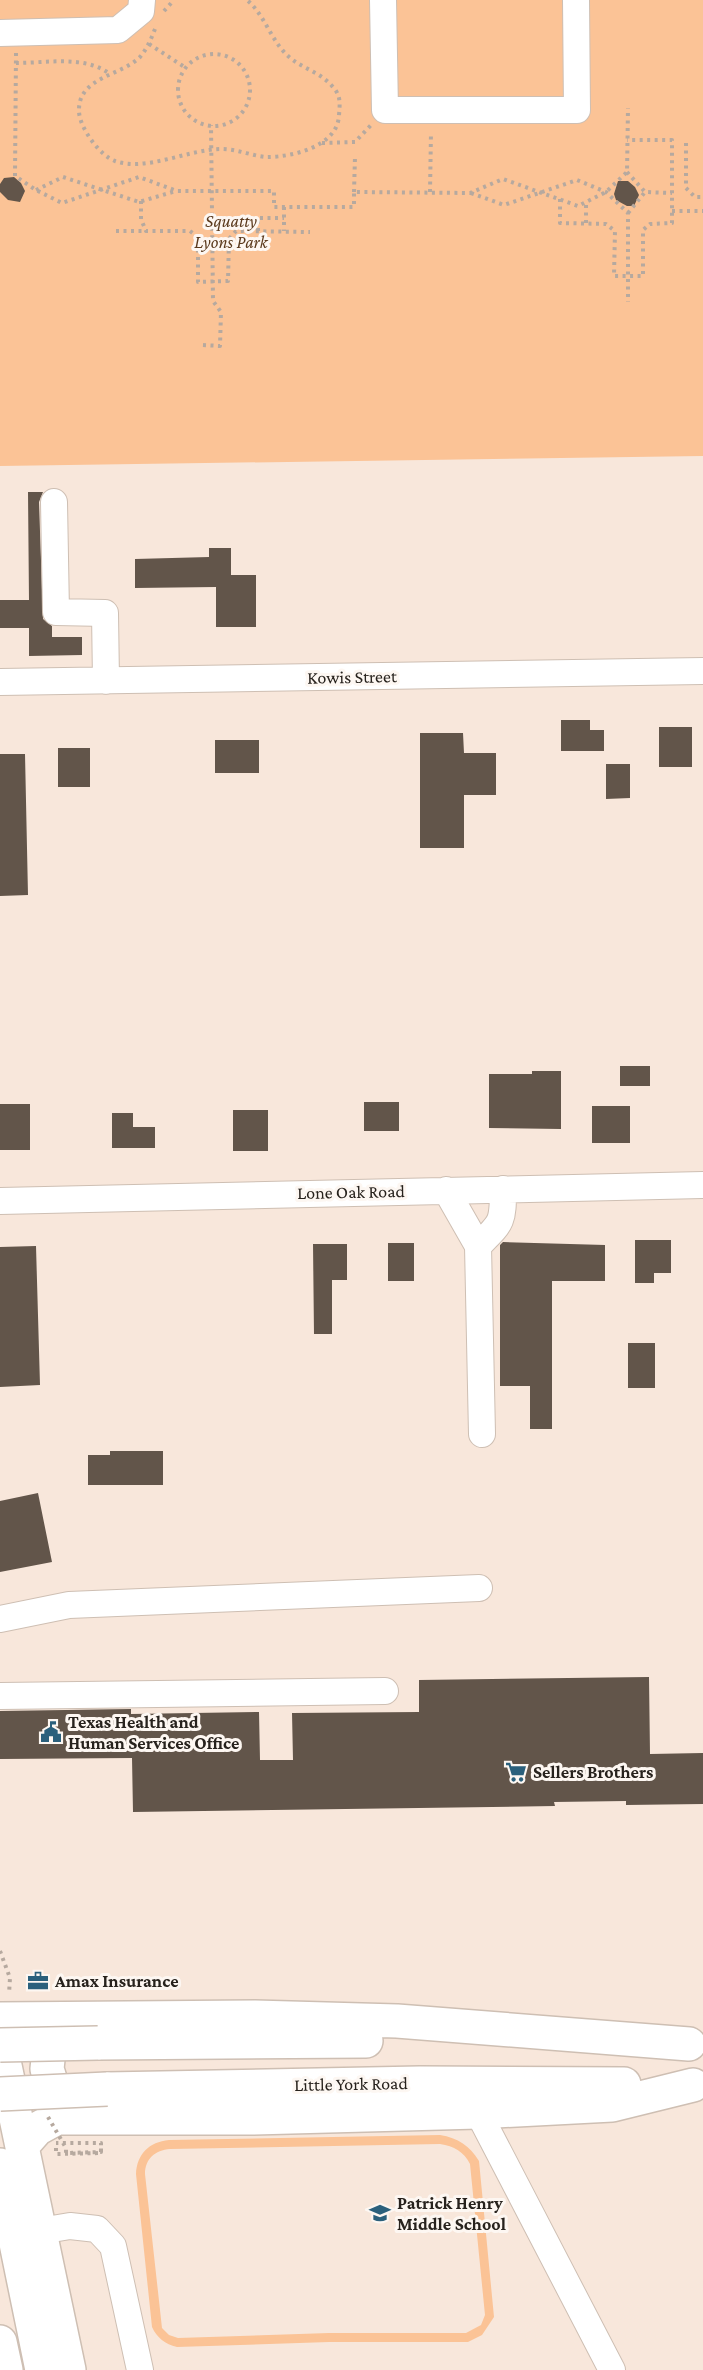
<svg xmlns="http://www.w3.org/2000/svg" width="703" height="2370" viewBox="0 0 703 2370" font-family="'Crimson Pro',serif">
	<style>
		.green { fill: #fbc396; fill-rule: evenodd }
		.building { fill: #62554a }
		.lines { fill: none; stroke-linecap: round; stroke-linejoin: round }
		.minor-casing { stroke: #cebfb3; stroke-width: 28 }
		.major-casing { stroke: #cebfb3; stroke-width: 36 }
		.highway-casing { stroke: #cebfb3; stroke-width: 36 }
		.path { stroke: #b6a99f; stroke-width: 4; stroke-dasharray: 3 4.5; stroke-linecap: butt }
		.minor { stroke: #fff; stroke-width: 26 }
		.major { stroke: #fff; stroke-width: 33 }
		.highway { stroke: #fff; stroke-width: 33 }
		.major-bridge-casing { stroke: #cebfb3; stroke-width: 36; stroke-linecap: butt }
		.path-bridge { stroke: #b6a99f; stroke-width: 4; stroke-dasharray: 3 4.5; stroke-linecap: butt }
		.major-bridge { stroke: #fff; stroke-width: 33 }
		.labels { text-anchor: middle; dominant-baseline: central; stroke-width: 6; stroke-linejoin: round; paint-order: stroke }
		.park-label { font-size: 18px; font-style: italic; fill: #5b3a1d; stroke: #fdf7f2 }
		.street-label { font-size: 18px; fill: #27221d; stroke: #fdf7f2 }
		.poi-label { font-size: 18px; font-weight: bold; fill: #27221d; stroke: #fdf7f2; text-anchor: start }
	</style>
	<rect width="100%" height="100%" fill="#f8e7db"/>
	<path class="green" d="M 0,0 L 703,0 L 703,456 L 0,466 Z
		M 440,2135 C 458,2138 470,2146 479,2161 L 494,2317 L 482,2335 L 468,2342 L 329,2342 L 177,2347 C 165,2344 157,2338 152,2327 L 136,2174 C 137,2154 149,2142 169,2140 ZM 440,2144 C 454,2146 464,2152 470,2164 L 485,2315 L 481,2325 L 466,2333 L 329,2333 L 178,2338 L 169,2335 L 162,2328 L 145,2174 C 145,2159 155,2150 170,2149 Z"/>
	<path class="building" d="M 14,177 L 21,183 L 25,191 L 20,202 L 8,200 L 0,192 L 0,184 L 4,178 Z
		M 618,181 L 628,181 L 635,187 L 639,195 L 634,206 L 627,206 L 616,200 L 614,194 Z
		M 28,492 L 43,492 L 39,502 L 43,619 L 52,626 L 52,637 L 82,637 L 82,655 L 29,656 L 29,628 L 0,628 L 0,600 L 29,600 Z
		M 209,548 L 231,548 L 231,575 L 256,575 L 256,627 L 216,627 L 216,587 L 135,588 L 135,559 L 209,557 Z
		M 561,720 L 590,720 L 590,730 L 604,730 L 604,751 L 561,751 Z
		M 659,727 L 692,727 L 692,767 L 659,767 Z
		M 420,733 L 463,733 L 464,753 L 496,753 L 496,795 L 464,795 L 464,848 L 420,848 Z
		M 215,740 L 259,740 L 259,773 L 215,773 Z
		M 58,748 L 90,748 L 90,787 L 58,787 Z
		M 0,754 L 25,754 L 28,895 L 0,896 Z
		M 606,764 L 630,764 L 630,798 L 606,799 Z
		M 620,1066 L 650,1066 L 650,1086 L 620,1086 Z
		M 532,1071 L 561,1071 L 561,1129 L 489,1128 L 489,1074 L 532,1074 Z
		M 364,1102 L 399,1102 L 399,1131 L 364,1131 Z
		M 0,1104 L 30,1104 L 30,1150 L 0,1150 Z
		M 592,1106 L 630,1106 L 630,1143 L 592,1143 Z
		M 233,1110 L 268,1110 L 268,1151 L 233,1151 Z
		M 112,1113 L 133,1113 L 133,1127 L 155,1127 L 155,1148 L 112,1148 Z
		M 635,1240 L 671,1240 L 671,1273 L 654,1273 L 654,1283 L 635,1283 Z
		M 503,1242 L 605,1245 L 605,1281 L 552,1281 L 552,1429 L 530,1429 L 530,1386 L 500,1386 L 500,1245 Z
		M 388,1243 L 414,1243 L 414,1281 L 388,1281 Z
		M 313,1244 L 347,1244 L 347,1280 L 332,1280 L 332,1334 L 314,1334 Z
		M 36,1246 L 40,1385 L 0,1387 L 0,1247 Z
		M 628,1343 L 655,1343 L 655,1388 L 628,1388 Z
		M 110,1451 L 163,1451 L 163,1485 L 88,1485 L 88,1455 L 110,1455 Z
		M 38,1493 L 52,1562 L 0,1572 L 0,1501 Z
		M 649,1677 L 650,1754 L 703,1753 L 703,1804 L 626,1805 L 626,1801 L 554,1802 L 555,1806 L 133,1812 L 132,1758 L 0,1759 L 0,1711 L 131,1709 L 131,1714 L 259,1712 L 260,1760 L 293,1760 L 292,1713 L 419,1712 L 419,1680 Z"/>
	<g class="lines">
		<defs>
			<path id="minor" d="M 383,0 L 385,110 L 577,110 L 576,0
				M 0,33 L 118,30 L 141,11 L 142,0
				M 54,502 L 56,612 L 105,613 L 106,681
				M 0,682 L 703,671
				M 446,1190 L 478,1246 L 482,1434
				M 0,1201 L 703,1185
				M 478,1246 C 502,1222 503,1223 503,1189
				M 0,1619 L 69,1605 L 479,1588
				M 0,1696 L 385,1691
				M 478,2112 L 612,2370
				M 40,2231 L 70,2226 L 97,2229 L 113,2246 L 140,2370"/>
			<path id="major" d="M 0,2019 L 255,2017 L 397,2021 L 689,2044
				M 61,2023 L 51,2030 L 47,2069 L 57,2101 L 73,2111
				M 0,2042 L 69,2370
				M 98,2043 L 366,2041
				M 107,2089 L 420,2083 L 624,2084
				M 22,2146 L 37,2129 L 57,2118 L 252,2118 L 478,2112 L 612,2105 L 693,2085
				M 0,2165 L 42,2370"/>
			<path id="highway" d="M 0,2342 L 6,2370"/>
		</defs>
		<use href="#minor" class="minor-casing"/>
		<use href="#major" class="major-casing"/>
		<use href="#highway" class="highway-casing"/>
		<path class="path" d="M 164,11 L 174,0
			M 155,29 C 151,39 147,49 140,57 C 121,76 78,77 79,111 C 79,127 100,156 115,161 C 147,172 188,149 222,149 C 237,149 252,156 267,157 C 293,157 338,146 339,115 C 340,103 341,95 332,86 C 319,71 300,68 287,55 C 271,40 264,14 247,0
			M 149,44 L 186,68
			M 16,53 L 15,176 L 36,190 L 62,203 L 139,177 L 177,191 L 274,191 L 274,207 L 354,207 L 354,192 L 470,193 L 503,179 L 578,206 L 606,192 L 627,172 L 628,108
			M178 90a36 36 0 1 1 72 0a36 36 0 1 1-72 0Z
			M 16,63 C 46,63 85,55 110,74
			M 322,143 L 355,142 L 372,124
			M 686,143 L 686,188 L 695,197 L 703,197
			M 627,172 L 645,192 L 672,193
			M 36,190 L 63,177 L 139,202 L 176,191
			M 354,192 L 355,157
			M 430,192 L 431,132
			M 471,193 L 504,205 L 577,180 L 606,192 L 628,213 L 628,302
			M 560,199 L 560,223 L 606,224 L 615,231 L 614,276 L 643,276 L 643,230 L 650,224 L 672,223 L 672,140 L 627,140
			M 141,201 L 141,219 L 146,231 L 190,231 L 198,237 L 198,282 L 228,281 L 229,239 L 236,231 L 310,232
			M 284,207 L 284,231
			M 672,211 L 703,211
			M 628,213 L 645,192
			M 586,223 L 586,202
			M 116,231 L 146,231
			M 258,231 L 258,218 L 284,218
			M 203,345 L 220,346 L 221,312 L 213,301 L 211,125
			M 0,1951 L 10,1978 L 9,1994
			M 56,2148 L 56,2154 L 101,2153 L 101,2143"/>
		<use href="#minor" class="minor"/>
		<use href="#major" class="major"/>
		<use href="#highway" class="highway"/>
		<defs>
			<path id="major-bridge" d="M 0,2045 L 98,2043
				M 0,2094 L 107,2089"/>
		</defs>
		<use href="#major-bridge" class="major-bridge-casing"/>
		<path class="path-bridge" d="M 48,2117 L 66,2148 L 66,2153 L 101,2152 L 101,2143 L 56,2143"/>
		<use href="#major-bridge" class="major-bridge"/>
	</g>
	<defs>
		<symbol id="civic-bare" viewBox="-9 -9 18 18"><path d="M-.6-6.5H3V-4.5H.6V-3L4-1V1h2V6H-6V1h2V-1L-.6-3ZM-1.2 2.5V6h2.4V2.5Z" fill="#2b607c" stroke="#fdf7f2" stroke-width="2.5" paint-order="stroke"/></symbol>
		<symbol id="supermarket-bare" viewBox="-9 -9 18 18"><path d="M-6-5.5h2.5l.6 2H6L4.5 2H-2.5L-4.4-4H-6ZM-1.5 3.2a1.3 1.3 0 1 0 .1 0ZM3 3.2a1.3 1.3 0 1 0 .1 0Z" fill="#2b607c" stroke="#fdf7f2" stroke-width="2.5" paint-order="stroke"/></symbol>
		<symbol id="office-bare" viewBox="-9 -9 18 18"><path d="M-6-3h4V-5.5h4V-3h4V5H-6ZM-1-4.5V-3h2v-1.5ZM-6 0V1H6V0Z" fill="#2b607c" stroke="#fdf7f2" stroke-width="2.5" paint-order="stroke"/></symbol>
		<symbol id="school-bare" viewBox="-9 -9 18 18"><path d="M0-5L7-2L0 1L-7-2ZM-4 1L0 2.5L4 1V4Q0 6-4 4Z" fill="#2b607c" stroke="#fdf7f2" stroke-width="2.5" paint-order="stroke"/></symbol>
	</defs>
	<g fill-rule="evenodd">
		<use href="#civic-bare" x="36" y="1717" width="30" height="30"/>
		<use href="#supermarket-bare" x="501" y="1757" width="30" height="30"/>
		<use href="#office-bare" x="23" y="1966" width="30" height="30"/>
		<use href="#school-bare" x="365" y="2198" width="30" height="30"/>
	</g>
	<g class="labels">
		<g class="park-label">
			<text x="231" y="221">Squatty<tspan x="231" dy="21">Lyons Park</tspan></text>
		</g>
		<g class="street-label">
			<text transform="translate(352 677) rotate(-1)">Kowis Street</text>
			<text transform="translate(351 1192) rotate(-1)">Lone Oak Road</text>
			<text transform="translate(351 2084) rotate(-1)">Little York Road</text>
		</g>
		<g class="poi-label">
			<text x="68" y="1722">Texas Health and<tspan x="68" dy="21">Human Services Office</tspan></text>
			<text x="533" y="1772">Sellers Brothers</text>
			<text x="55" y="1981">Amax Insurance</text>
			<text x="397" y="2203">Patrick Henry<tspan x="397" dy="21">Middle School</tspan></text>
		</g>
	</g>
</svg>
